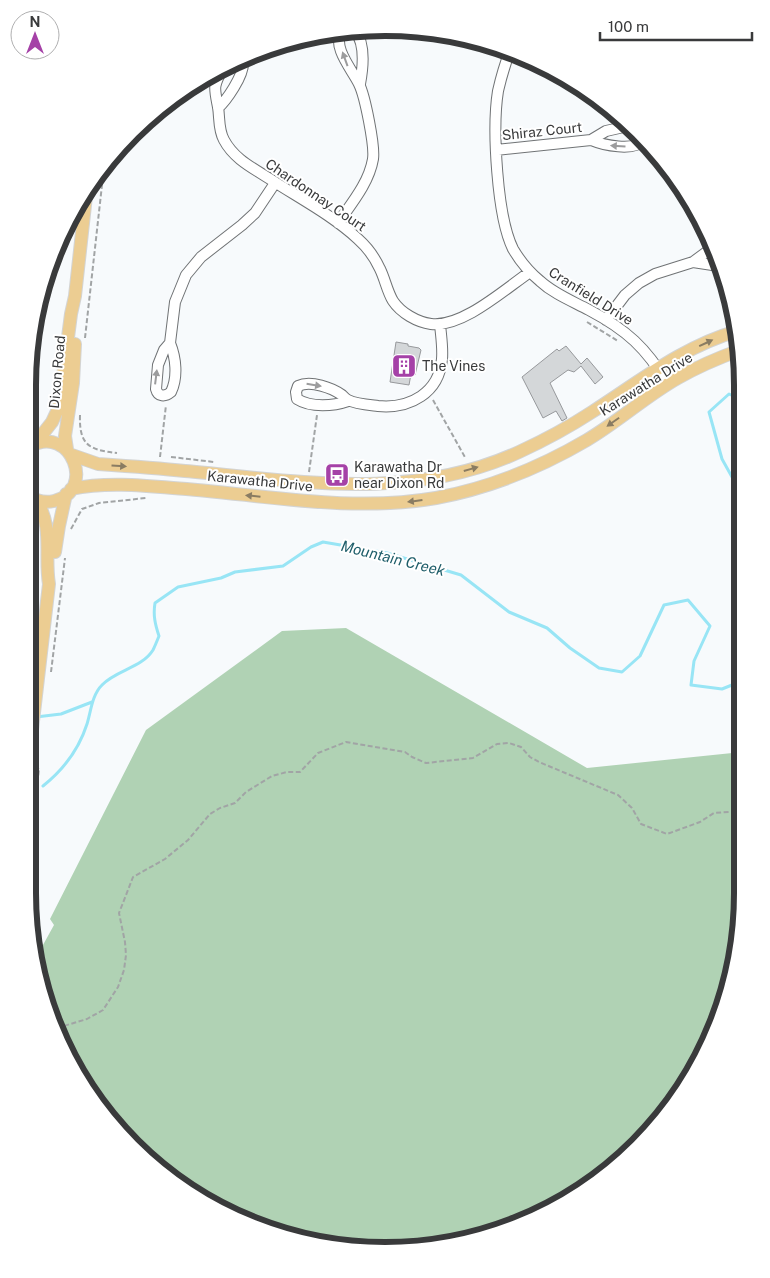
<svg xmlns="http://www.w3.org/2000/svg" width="770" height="1278" viewBox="0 0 770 1278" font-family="'Public Sans',sans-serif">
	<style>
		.green { fill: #b0d2b4 }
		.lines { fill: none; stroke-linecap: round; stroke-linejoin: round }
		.stream { stroke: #98e5f5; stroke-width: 3 }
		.building { fill: #d4d7d9; stroke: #97999c }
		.minor-casing { stroke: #707375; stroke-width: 12 }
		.major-casing { stroke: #d3d4d4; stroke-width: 14 }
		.path { stroke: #a1a4a5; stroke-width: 2; stroke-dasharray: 5 2.5; stroke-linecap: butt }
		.minor { stroke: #fff; stroke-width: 10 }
		.major { stroke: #eccd92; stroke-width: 12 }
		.oneway { fill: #9c9c9d }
		.oneway2 { fill: #8a7c62 }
		.labels { text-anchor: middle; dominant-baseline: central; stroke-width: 4; stroke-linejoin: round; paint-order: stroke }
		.street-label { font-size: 14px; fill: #393a3b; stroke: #fff }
		.poi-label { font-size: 14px; fill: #393a3b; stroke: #fff; text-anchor: start }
		.water-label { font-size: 15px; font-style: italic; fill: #1f5e6a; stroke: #fff }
		.rim { fill: none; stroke: #393a3b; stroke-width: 6 }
	</style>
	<rect width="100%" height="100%" fill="#f7fafc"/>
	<path class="green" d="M 346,628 L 587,768 L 742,752 L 742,917 L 723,1008 L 682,1092 L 602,1177 L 500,1232 L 385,1250 L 270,1232 L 168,1177 L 101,1110 L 46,1008 L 38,954 L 54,925 L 50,919 L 146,730 L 282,631 Z"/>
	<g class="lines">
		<path class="stream" d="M 742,400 L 729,394 L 709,412 L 722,459 L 742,495
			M 36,717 L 61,714 L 92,702
			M 43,786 C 63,770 79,749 87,724 C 91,711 92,695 102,685 C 116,670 142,668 153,650 C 155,646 157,641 159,636 C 155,624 153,615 155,603 L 178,587 L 221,578 L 235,572 L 283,566 L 311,547 L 323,542 L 387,553 L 461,575 L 509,612 L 547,628 L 570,648 L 599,668 L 622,672 L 640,656 L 664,605 L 688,600 L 710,626 L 694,661 L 691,685 L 722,689 L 742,681"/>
	</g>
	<path class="building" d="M 396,342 L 408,344 L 408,346 L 419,348 L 421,350 L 415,375 L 411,374 L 409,385 L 390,382 Z
		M 566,346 L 581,364 L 587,358 L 603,377 L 595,384 L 581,366 L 574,372 L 568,370 L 550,383 L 567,418 L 562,421 L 556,411 L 543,418 L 522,377 L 557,349 L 559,351 Z"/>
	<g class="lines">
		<defs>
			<path id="minor" d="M 355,31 C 366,44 363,68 360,84
				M 510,51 C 505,64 501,78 498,91 C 492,128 497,217 513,249 C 520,261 529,272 540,281 C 554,294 572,301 589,310 C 627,330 646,348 668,384
				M 223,68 C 213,87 214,87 218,107 C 220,119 218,129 224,140 C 234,159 253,168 270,179 C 299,198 332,215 358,239 C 367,247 375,258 380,269 C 385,279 387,291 393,301 C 401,313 417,322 431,324 C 462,328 505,289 530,272
				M 218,108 C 227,100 243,76 243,64 L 239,60
				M 591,140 C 603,145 634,152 644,140
				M 496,150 L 591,140 L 606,131 L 628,126
				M 338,223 C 351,204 369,183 373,159 C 375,146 365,96 359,84 C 353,71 331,46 342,32
				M 693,262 L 719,266
				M 606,320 L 625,295 L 639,283 L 655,274 L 693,262 L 712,248
				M 170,343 C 176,358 178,377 171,392 C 165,397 158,397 156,389 L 158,365 L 164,350 L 170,343 L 175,302 L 186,275 L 201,257 L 242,225 L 255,213 L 275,183
				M 348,401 C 334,406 311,408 297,399 L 296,392 L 298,386 C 311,380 332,388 342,395 C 344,397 346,399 348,400 C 356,404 370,405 378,406 C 410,409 439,393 442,359 C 443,347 441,336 440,324"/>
			<path id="major" d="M 34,445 L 52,422 L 59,407 L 71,314 L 75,296 L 87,187
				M 67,449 L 65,436 L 73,383 L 75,344
				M 72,455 L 98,464 C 127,466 156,468 185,471 C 298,481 411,502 519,452 C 545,440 569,427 592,412 C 639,382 682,347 737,331
				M 71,489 C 104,482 139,485 173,488 C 260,494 349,513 436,498 C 490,488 541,467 587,440 C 619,421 646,396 678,378 C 697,367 718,358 740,350
				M 28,495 C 36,501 45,503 54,501 C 97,491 71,424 31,446
				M 55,552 L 59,526 L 66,494
				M 28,764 L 49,584 C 44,554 54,527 36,500"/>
		</defs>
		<use href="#minor" class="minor-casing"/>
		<use href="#major" class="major-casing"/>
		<path class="path" d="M 587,322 L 618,341
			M 85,338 L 104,167
			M 433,400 L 466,459
			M 80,415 C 79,445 89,450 117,453
			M 160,457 L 166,405
			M 171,457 L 214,462
			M 309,472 L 317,415
			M 71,529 L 82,509 L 99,503 L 146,498
			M 51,672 L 65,558
			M 28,880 L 39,768
			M 57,1028 L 87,1019 L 103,1010 L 118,987 L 124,970 L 126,955 L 125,942 L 119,913 L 133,877 L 165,859 L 188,840 L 210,814 L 220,808 L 235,803 L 246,792 L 272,776 L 287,772 L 300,772 L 318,753 L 346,742 L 405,752 L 412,757 L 426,763 L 473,758 L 497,744 L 509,743 L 521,747 L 530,757 L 539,762 L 618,795 L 632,808 L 641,824 L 667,834 L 700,822 L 714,813 L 742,811"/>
		<use href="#minor" class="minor"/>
		<use href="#major" class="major"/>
	</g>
	<defs><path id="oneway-solid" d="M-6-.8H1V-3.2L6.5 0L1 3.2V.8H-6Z" transform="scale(1.25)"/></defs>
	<g class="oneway">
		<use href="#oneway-solid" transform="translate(345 59) rotate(-110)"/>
		<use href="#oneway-solid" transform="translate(618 146) rotate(-177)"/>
		<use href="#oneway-solid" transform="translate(156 377) rotate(-83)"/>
		<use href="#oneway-solid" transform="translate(314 385) rotate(9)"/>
	</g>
	<g class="oneway2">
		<use href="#oneway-solid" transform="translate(706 343) rotate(-25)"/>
		<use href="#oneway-solid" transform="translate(613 422) rotate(145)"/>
		<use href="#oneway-solid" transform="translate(119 466) rotate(4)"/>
		<use href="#oneway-solid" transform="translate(471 469) rotate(-16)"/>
		<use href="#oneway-solid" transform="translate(253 496) rotate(-174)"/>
		<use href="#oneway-solid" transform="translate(415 501) rotate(173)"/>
	</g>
	<defs>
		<symbol id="building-square" viewBox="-11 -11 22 22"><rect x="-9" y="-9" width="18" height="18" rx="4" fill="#a541a7" stroke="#fff"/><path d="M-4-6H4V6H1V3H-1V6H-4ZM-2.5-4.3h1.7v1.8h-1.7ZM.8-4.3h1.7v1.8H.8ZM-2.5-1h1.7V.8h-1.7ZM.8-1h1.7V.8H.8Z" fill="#fff"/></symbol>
		<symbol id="bus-square" viewBox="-11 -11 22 22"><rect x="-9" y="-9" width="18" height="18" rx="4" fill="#a541a7" stroke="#fff"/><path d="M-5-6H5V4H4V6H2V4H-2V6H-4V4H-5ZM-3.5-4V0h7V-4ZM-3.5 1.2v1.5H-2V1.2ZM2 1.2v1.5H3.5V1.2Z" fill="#fff"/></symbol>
	</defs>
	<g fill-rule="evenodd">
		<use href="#building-square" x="390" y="352" width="28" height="28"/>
		<use href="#bus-square" x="323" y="461" width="28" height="28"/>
	</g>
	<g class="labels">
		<g class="street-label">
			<text transform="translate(542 131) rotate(-6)">Shiraz Court</text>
			<text transform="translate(316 195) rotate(34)">Chardonnay Court</text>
			<text transform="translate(591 296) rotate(32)">Cranfield Drive</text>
			<text transform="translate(57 372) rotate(-85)">Dixon Road</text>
			<text transform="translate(646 384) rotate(-32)">Karawatha Drive</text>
			<text transform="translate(260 481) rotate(6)">Karawatha Drive</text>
		</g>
		<g class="poi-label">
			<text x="422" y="366">The Vines</text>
			<text x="354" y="467">Karawatha Dr<tspan x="354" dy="16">near Dixon Rd</tspan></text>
		</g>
		<g class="water-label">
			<text transform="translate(393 558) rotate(14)">Mountain Creek</text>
		</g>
	</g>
	<path d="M0 0H770V1278H0ZM385 36H385A349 349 0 0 1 734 385V893A349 349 0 0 1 385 1242H385A349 349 0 0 1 36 893V385A349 349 0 0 1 385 36Z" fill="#fff" fill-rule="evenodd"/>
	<path class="rim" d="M385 36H385A349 349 0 0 1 734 385V893A349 349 0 0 1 385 1242H385A349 349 0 0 1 36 893V385A349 349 0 0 1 385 36Z"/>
	<g transform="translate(35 35)"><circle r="24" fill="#ffffff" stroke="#b0b0b1"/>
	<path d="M0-4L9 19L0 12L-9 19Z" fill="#a541a7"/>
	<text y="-8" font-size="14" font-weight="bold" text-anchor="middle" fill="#393a3b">N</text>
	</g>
	<path d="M600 32v8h152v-8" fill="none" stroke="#393a3b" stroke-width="2.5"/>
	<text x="608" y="32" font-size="15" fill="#393a3b" stroke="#ffffff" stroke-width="4" paint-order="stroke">100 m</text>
</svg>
